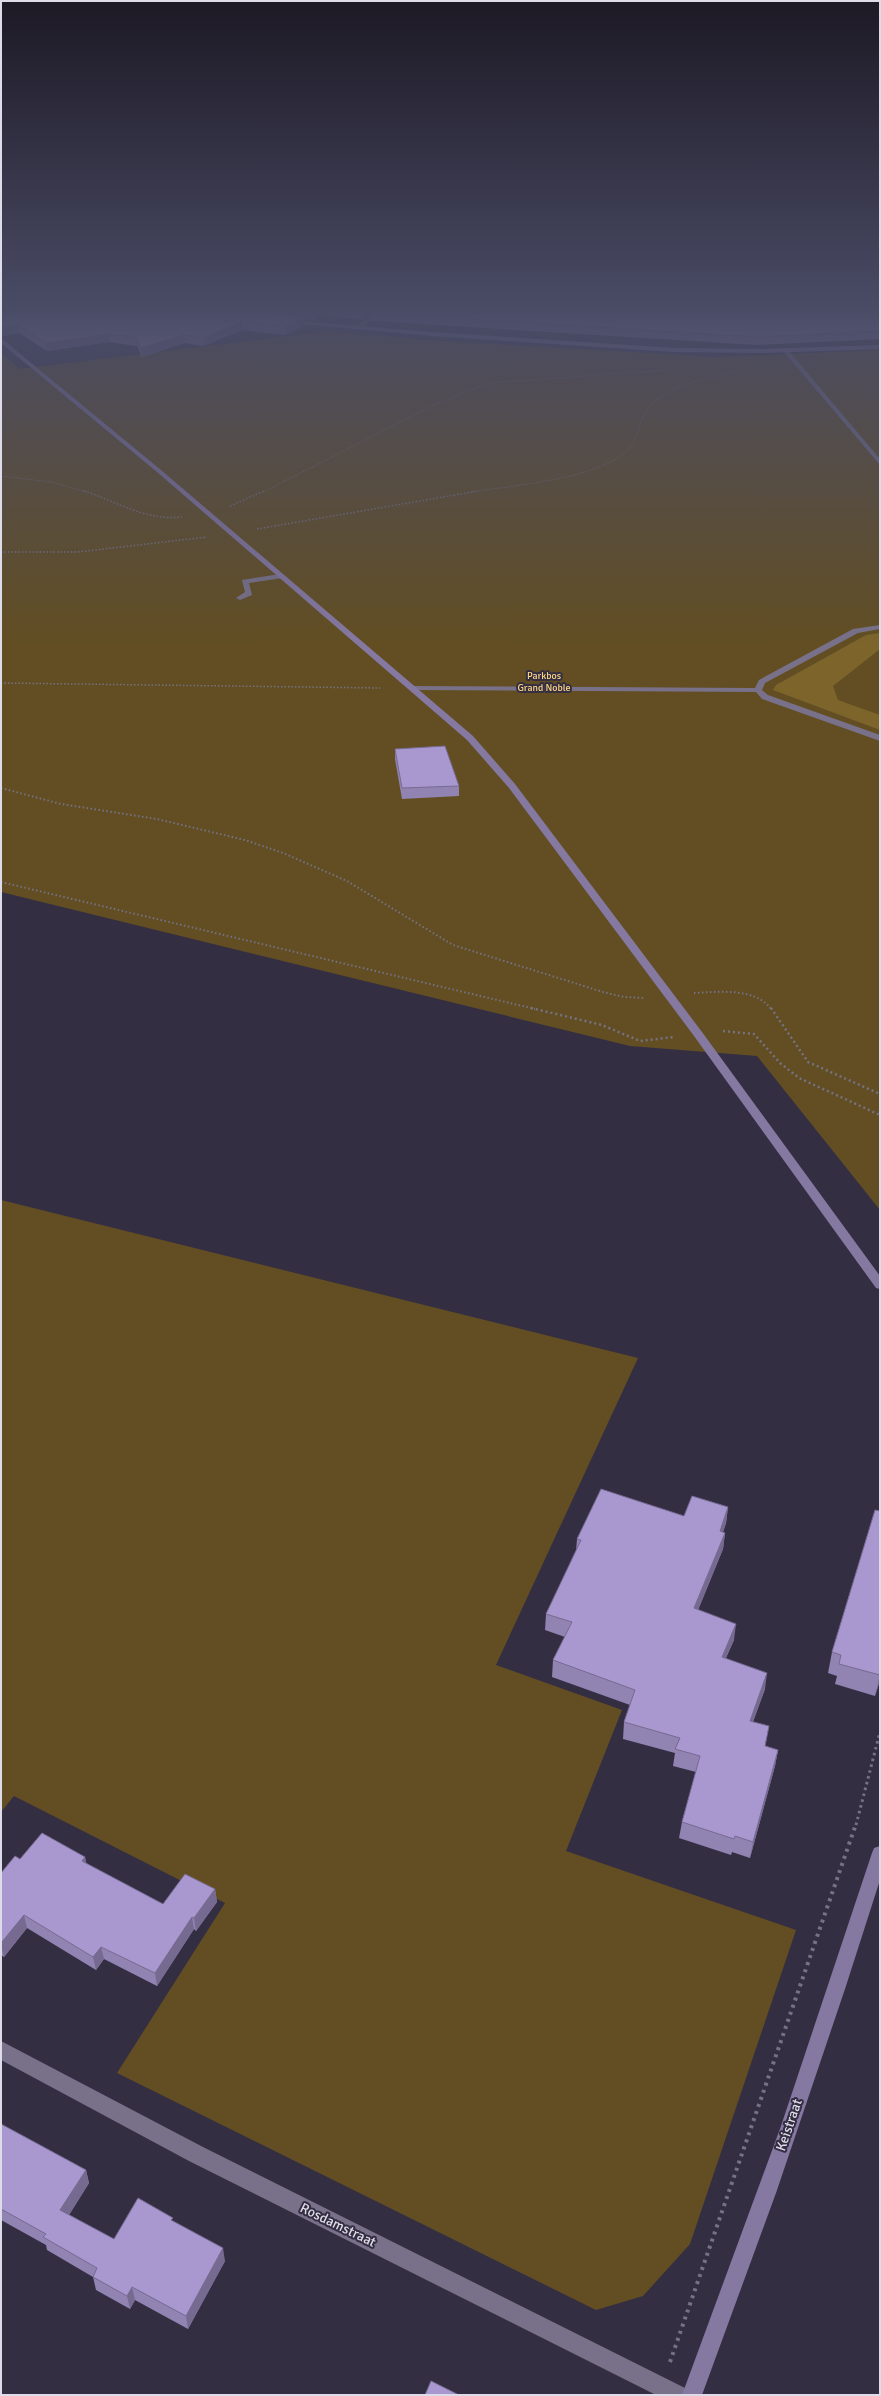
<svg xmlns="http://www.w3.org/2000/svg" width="881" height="2396" viewBox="0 0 881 2396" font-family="Signika,sans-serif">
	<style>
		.green { fill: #624e22 }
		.water { fill: #7d642b }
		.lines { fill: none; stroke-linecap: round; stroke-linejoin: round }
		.path-far5 { stroke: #767283; stroke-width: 1; stroke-dasharray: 1 1.5; stroke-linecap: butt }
		.path-far4 { stroke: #767283; stroke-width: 1.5; stroke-dasharray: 1.5 2; stroke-linecap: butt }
		.path-far3 { stroke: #767283; stroke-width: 2; stroke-dasharray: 1.5 2.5; stroke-linecap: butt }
		.path-far2 { stroke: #767283; stroke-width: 2.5; stroke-dasharray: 2 3; stroke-linecap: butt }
		.path-far1 { stroke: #767283; stroke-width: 3; stroke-dasharray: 2.5 3.5; stroke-linecap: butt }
		.path { stroke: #767283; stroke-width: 4; stroke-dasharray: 3 4.5; stroke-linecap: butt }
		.lane { fill: #787189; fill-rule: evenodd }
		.street { fill: #787189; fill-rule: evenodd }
		.secondary { fill: #8578a1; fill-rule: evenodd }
		.wall { fill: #9183b2 }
		.shaded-wall { fill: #766a91 }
		.building { fill: #a998cf; stroke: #766a91 }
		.labels { text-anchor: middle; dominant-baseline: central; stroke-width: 4; stroke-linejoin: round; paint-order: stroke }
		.far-park-label { font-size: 10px; fill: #fdd682; stroke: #342e43 }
		.near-street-label { font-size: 14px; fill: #dfdce9; stroke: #342e43 }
	</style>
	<rect width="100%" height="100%" fill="#342e43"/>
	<path class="green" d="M 329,331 L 425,340 L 716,357 L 880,350 L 880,1210 L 757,1056 L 630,1046 L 1,892 L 1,353 L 20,369 Z
		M 1,1200 L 638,1358 L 496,1665 L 622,1710 L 566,1851 L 796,1930 L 690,2244 L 643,2296 L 596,2310 L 117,2073 L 225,1903 L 14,1796 L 1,1812 Z"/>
	<path class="water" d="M 880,633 L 880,649 L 833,686 L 838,700 L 880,715 L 880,730 L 773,690 L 776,685 L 866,635 Z"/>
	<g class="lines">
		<path class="path-far5" d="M 1,476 L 51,482 L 87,492
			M 263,492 L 438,403 L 489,383 L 666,370
			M 472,492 C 515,485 576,481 614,460 C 641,446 634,428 648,409 C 667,384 708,379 736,371"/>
		<path class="path-far4" d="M 84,491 C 118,502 145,521 182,517
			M 230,506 L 264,491
			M 257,529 L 478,491
			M 1,552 L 78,552 L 207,537
			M 1,683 L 380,688"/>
		<path class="path-far3" d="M 1,788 L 61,804 L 157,819 L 245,840 L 283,853 L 347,881 L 453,945 L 603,992 L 624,997 L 645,998
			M 1,882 L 535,1009
			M 694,993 C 718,992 755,987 771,1009"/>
		<path class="path-far2" d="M 531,1008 L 602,1025 L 640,1041 L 674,1037
			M 771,1008 L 808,1062 L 880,1094
			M 723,1031 L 754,1034 L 780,1063 L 799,1078 L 880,1115"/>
		<path class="path-far1" d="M 856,1825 L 880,1732"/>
		<path class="path" d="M 670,2362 L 856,1824"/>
		<path class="lane" d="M 784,350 L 788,350 L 880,459 L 880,465 L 784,352 Z
			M 280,574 L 284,576 L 283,578 L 249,583 L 252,595 L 240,600 L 236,598 L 245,592 L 242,580 Z
			M 880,625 L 880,629 L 858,633 L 765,683 L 762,690 L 768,695 L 880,735 L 880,741 L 762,699 L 756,692 L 412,690 L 408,688 L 412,686 L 755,688 L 759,680 L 853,629 Z"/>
		<path class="street" d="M 379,309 L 385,309 L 360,329 L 356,329 L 356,327 Z
			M 1,2041 L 203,2147 L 685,2388 L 688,2395 L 656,2395 L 189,2161 L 1,2060 Z"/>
		<path class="secondary" d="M 288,320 L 432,332 L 674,348 L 763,349 L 880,345 L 880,349 L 763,353 L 674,352 L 432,336 L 290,323 Z
			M 1,338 L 161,470 L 473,736 L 515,784 L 702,1032 L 880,1276 L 880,1289 L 876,1288 L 694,1036 L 509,788 L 467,740 L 157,472 L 1,343 Z
			M 880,1846 L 880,1880 L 845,1989 L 776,2193 L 702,2395 L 682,2395 L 781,2126 L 872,1853 L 874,1848 Z"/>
	</g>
	<path class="wall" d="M 1,309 L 376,309 L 363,320 L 322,315 L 314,320 L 305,319 L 305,325 L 285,335 L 242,330 L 203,346 L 185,343 L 142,357 L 137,346 L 109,342 L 47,351 L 19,333 L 1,336 Z
		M 880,309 L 880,339 L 756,345 L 373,321 L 372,313 Z
		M 395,749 L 459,786 L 459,796 L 402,799 L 395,759 Z
		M 728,1507 L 726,1523 L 723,1532 L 725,1533 L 723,1549 L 698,1610 L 734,1640 L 726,1658 L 765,1689 L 753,1722 L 766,1746 L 778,1750 L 775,1766 L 750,1858 L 732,1852 L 731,1855 L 679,1838 L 682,1822 L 696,1772 L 673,1766 L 675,1753 L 623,1739 L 624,1722 L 630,1705 L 552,1677 L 553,1660 L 565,1637 L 545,1630 L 546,1614 L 576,1551 L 577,1539 L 684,1516 Z
		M 880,1511 L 880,1680 L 875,1696 L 835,1684 L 837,1676 L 828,1673 L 832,1652 Z
		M 85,1857 L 86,1864 L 163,1904 L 215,1889 L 217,1902 L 196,1931 L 194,1929 L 157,1986 L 104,1959 L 96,1970 L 27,1928 L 4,1957 L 1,1955 L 1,1873 L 20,1859 Z
		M 1,2124 L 86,2170 L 89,2183 L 69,2215 L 114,2239 L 173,2221 L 225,2261 L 188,2329 L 135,2300 L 130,2309 L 96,2290 L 93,2277 L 47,2250 L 46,2245 L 1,2220 Z"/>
	<path class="shaded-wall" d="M 1,309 L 47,309 L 1,318 Z
		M 318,309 L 322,309 L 322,315 L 314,320 L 314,311 Z
		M 366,309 L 376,309 L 363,320 L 362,312 Z
		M 305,317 L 305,325 L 285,335 L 285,326 Z
		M 242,322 L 242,330 L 203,346 L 203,338 Z
		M 18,325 L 19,333 L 1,336 L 1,327 Z
		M 108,334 L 109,342 L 47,351 L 46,343 Z
		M 184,335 L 185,343 L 142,357 L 141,348 Z
		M 728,1507 L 726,1523 L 718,1548 L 720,1531 Z
		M 725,1533 L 723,1549 L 692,1625 L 694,1608 Z
		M 736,1624 L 734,1640 L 719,1673 L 722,1657 Z
		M 767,1673 L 765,1689 L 747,1737 L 750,1721 Z
		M 880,1674 L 880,1680 L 875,1696 Z
		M 778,1750 L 775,1766 L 750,1858 L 753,1842 Z
		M 85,1857 L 88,1870 L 82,1861 Z
		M 215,1889 L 217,1902 L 196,1931 L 194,1918 Z
		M 24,1915 L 27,1928 L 4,1957 L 1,1946 L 1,1943 Z
		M 192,1917 L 194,1929 L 157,1986 L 155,1973 Z
		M 101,1947 L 104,1959 L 96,1970 L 93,1957 Z
		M 86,2170 L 89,2183 L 64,2223 L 60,2210 Z
		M 223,2248 L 225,2261 L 188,2329 L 186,2316 Z
		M 132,2287 L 135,2300 L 130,2309 L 127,2296 Z"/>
	<path class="building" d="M 31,309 L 242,309 L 305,317 L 285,326 L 242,322 L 203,338 L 184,335 L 141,348 L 136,337 L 108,334 L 46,343 L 18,325 L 1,327 L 1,316 Z
		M 293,309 L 318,309 L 314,311 Z
		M 341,309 L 366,309 L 362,312 Z
		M 377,309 L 880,309 L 880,331 L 757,337 L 372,313 Z
		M 445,746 L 459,786 L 402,788 L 395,749 Z
		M 601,1489 L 684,1516 L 692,1496 L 728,1507 L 720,1531 L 725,1533 L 694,1608 L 736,1624 L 722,1657 L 767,1673 L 750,1721 L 769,1726 L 765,1746 L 778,1750 L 753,1842 L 735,1836 L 734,1839 L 682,1822 L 700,1756 L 675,1749 L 680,1738 L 624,1722 L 635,1690 L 553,1660 L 572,1622 L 546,1614 L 581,1540 L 577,1539 Z
		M 875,1510 L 880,1511 L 880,1675 L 839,1664 L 841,1655 L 832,1652 Z
		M 42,1833 L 85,1857 L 82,1861 L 163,1904 L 185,1874 L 215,1889 L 194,1918 L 192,1917 L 155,1973 L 101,1947 L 93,1957 L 24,1915 L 1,1943 L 1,1873 L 15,1856 L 20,1859 Z
		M 1,2124 L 86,2170 L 60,2210 L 114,2239 L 138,2198 L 173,2218 L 171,2220 L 223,2248 L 186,2316 L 132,2287 L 127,2296 L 93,2277 L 97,2268 L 43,2237 L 46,2234 L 1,2209 Z
		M 431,2381 L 459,2395 L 425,2395 Z"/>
	<linearGradient id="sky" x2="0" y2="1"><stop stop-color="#1d1925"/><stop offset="0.48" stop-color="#4a4c66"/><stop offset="1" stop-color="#4a4c66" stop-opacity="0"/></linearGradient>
	<rect width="881" height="645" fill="url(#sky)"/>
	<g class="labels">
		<g class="far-park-label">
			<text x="544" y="676">Parkbos<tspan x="544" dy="12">Grand Noble</tspan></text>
		</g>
		<g class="near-street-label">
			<text transform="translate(789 2125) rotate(-71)">Keistraat</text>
			<text transform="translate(338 2225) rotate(26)">Rosdamstraat</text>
		</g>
	</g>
	<rect width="881" height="2396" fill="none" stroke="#dfdce9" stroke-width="4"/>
</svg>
